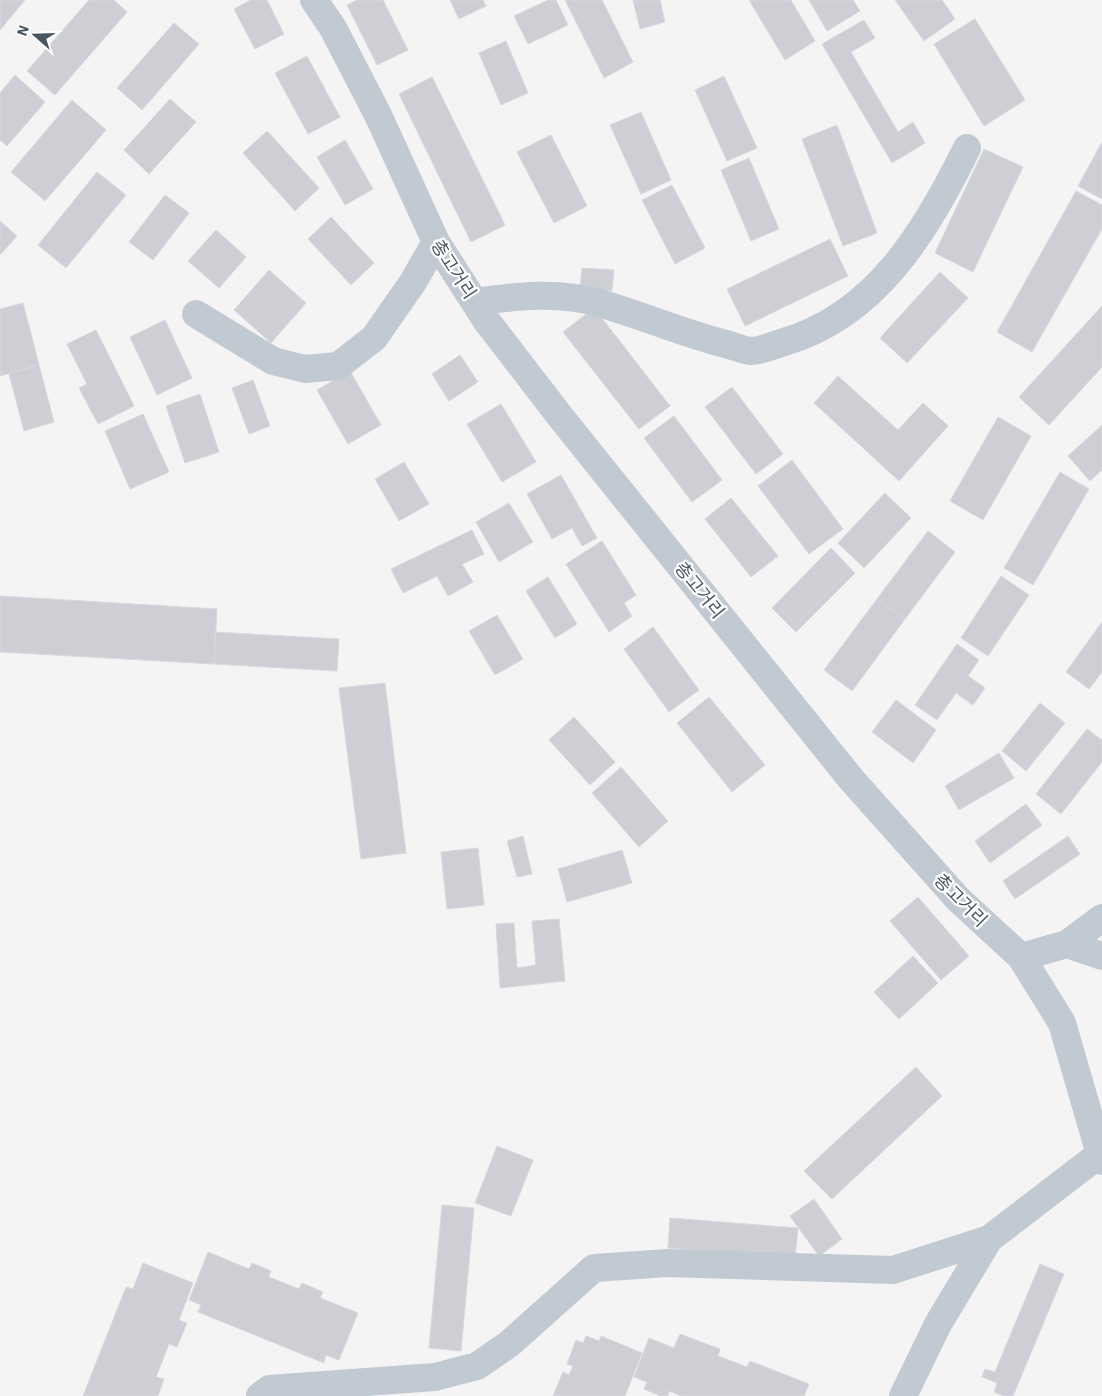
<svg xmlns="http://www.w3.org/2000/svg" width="1102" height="1396" viewBox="0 0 1102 1396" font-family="'IBM Plex Sans','Noto Sans KR',sans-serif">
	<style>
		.building { fill: #cdcfd5; stroke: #d7d9de }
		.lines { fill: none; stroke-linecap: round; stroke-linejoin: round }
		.minor { stroke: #c1cad2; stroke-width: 28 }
		.labels { text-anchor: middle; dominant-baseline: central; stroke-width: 4.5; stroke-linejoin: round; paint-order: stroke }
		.street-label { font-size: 18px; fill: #4a5661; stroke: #fff }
	</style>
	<rect width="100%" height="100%" fill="#f5f3f3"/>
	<path class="building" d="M 0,0 L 25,0 L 0,30 Z
		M 89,0 L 114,0 L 127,12 L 55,95 L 27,71 Z
		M 251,0 L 267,0 L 284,34 L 255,49 L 234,9 Z
		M 357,0 L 383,0 L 408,50 L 377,65 L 347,5 Z
		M 450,0 L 483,0 L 486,6 L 459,19 Z
		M 548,0 L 556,0 L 568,25 L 528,44 L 514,16 Z
		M 565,0 L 602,0 L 633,62 L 604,78 Z
		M 633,0 L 660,0 L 665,22 L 640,29 Z
		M 749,0 L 791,0 L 815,41 L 785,60 Z
		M 809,0 L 853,0 L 860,11 L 827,31 Z
		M 895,0 L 942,0 L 955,19 L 924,41 Z
		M 975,19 L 1025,100 L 984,126 L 934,44 Z
		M 864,20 L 875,38 L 851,52 L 898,132 L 913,122 L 925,143 L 892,163 L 822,44 Z
		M 174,23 L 199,44 L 142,110 L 117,88 Z
		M 506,41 L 528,93 L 501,105 L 479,53 Z
		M 307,56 L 340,117 L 308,134 L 275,73 Z
		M 15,75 L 45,102 L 7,146 L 0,140 L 0,93 Z
		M 724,76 L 757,148 L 727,161 L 695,90 Z
		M 432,77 L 505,225 L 471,242 L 399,94 Z
		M 170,99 L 196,122 L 149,174 L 124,150 Z
		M 72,100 L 106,130 L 45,201 L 11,172 Z
		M 641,112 L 671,180 L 641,194 L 610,125 Z
		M 837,125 L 877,233 L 843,246 L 802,139 Z
		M 267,131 L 319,188 L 295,211 L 243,153 Z
		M 551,135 L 587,206 L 554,223 L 517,152 Z
		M 345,140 L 373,189 L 345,205 L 317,157 Z
		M 1102,142 L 1102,199 L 1078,186 Z
		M 984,149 L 1023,167 L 973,272 L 935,253 Z
		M 749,158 L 779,229 L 751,241 L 721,170 Z
		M 97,172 L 126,195 L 66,268 L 38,245 Z
		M 672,185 L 705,248 L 675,264 L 642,200 Z
		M 1076,191 L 1102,205 L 1102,229 L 1032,352 L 997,332 Z
		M 165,195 L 189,213 L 153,260 L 129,242 Z
		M 331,217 L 374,263 L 351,285 L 308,239 Z
		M 0,221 L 17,236 L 0,255 Z
		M 216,230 L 246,257 L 219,288 L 188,261 Z
		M 830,239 L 848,276 L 745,326 L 727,289 Z
		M 582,268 L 614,270 L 612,291 L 580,289 Z
		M 269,270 L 306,303 L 271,343 L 234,310 Z
		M 940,272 L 968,298 L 907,363 L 880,338 Z
		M 23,303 L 39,365 L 0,376 L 0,309 Z
		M 1102,306 L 1102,367 L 1049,425 L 1019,397 Z
		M 594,308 L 670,406 L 639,429 L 563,332 Z
		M 165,320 L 192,378 L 157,395 L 130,337 Z
		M 96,330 L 134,406 L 98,424 L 79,388 L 87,384 L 67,344 Z
		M 460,355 L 478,382 L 449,401 L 432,374 Z
		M 39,365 L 54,422 L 24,431 L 9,374 Z
		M 350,371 L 381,425 L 348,444 L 317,390 Z
		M 838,376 L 898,430 L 923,403 L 948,426 L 899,481 L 814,403 Z
		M 253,380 L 270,426 L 249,434 L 232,388 Z
		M 732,387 L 783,454 L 756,474 L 705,407 Z
		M 200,394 L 219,452 L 185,463 L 166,406 Z
		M 501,404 L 536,462 L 502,482 L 467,424 Z
		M 143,414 L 169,472 L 130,489 L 105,431 Z
		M 674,416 L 722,480 L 692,502 L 644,438 Z
		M 998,417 L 1031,436 L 983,520 L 950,501 Z
		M 1102,425 L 1102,470 L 1090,481 L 1068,456 Z
		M 792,460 L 843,529 L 809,554 L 758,486 Z
		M 404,462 L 429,504 L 399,521 L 375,479 Z
		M 1060,472 L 1089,489 L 1033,585 L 1004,568 Z
		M 561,475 L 597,538 L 582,546 L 572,528 L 552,539 L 527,494 Z
		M 885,493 L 911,518 L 864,568 L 838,543 Z
		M 731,498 L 778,556 L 751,577 L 705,519 Z
		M 509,503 L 533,542 L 499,562 L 476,522 Z
		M 472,530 L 484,554 L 462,564 L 473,582 L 448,596 L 437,576 L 403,593 L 391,569 Z
		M 928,531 L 955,552 L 905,619 L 877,599 Z
		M 602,541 L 636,595 L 624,603 L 632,616 L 609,632 L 566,564 Z
		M 831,548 L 855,573 L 796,632 L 772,608 Z
		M 1001,576 L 1029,595 L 988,656 L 961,638 Z
		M 548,577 L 577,624 L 555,638 L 526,591 Z
		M 0,596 L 217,609 L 214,664 L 0,652 Z
		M 877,599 L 905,619 L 852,691 L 824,670 Z
		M 497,615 L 523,659 L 495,675 L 469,631 Z
		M 1102,622 L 1102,672 L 1089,689 L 1066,672 Z
		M 653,627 L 699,690 L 669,712 L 624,649 Z
		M 215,632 L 339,639 L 337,671 L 214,664 Z
		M 957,644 L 979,660 L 968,676 L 985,688 L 973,705 L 956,693 L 937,720 L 915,705 Z
		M 385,683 L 406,853 L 361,859 L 339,688 Z
		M 709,697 L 765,765 L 732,792 L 677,723 Z
		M 896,700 L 936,730 L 913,763 L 872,732 Z
		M 1040,703 L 1065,723 L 1026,771 L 1002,751 Z
		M 574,717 L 615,762 L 590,785 L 549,740 Z
		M 1087,729 L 1102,740 L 1102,762 L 1061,814 L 1036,794 Z
		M 999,753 L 1014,778 L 959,810 L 945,786 Z
		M 621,767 L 668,821 L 639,847 L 592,793 Z
		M 1026,804 L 1042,825 L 990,863 L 975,841 Z
		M 523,836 L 532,874 L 517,877 L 507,841 Z
		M 1068,836 L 1080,854 L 1015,899 L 1003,881 Z
		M 478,848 L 484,905 L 447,909 L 441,852 Z
		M 622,850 L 632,883 L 567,902 L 558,869 Z
		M 918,897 L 969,956 L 941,980 L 890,921 Z
		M 559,919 L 565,981 L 500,988 L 496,924 L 514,923 L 517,968 L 536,965 L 532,921 Z
		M 913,956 L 938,983 L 899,1019 L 874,992 Z
		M 916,1067 L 942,1096 L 832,1199 L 804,1171 Z
		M 497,1146 L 533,1160 L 511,1216 L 475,1203 Z
		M 814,1199 L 842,1239 L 819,1256 L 790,1216 Z
		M 442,1205 L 474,1208 L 461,1351 L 429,1348 Z
		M 670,1218 L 798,1228 L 795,1258 L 668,1248 Z
		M 208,1252 L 249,1269 L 252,1263 L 271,1271 L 269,1277 L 299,1289 L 302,1283 L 323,1292 L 320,1298 L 358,1313 L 339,1360 L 326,1355 L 324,1363 L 198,1312 L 201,1305 L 189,1300 Z
		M 143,1263 L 193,1283 L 179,1320 L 187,1323 L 177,1347 L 169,1344 L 156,1377 L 164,1379 L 158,1396 L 83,1396 L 126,1287 L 133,1289 Z
		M 1040,1264 L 1064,1274 L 1013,1396 L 1004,1396 L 994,1392 L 997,1383 L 982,1377 L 985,1369 L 995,1372 Z
		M 680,1334 L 720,1349 L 718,1356 L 747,1367 L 750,1361 L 809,1384 L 804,1396 L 681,1396 L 669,1391 L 668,1396 L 660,1396 L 644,1389 L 647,1382 L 634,1377 L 649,1338 L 674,1348 Z
		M 586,1336 L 599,1341 L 601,1336 L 642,1353 L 625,1396 L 553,1396 L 563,1372 L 569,1375 L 573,1366 L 567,1364 L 576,1340 L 583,1343 Z"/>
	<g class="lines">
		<path class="minor" d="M 314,0 L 333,28 L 378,115 L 436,242 L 486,320 L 559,415 L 851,779 L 958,899 L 1021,957 L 1062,1023 L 1102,1161
			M 475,302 C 516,296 559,291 599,303 C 641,315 680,332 722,343 C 731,345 742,350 751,351 C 761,351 774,345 784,342 C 877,315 927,229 967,148
			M 196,314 L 273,361 L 305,369 L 338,366 L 374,338 L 413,282 L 436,242
			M 1067,944 L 1102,918
			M 1021,957 L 1067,944 L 1102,956
			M 260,1396 L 269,1389 L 435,1377 L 477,1366 L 509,1344 L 594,1268 L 668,1263 L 893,1270 L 989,1239
			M 903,1396 L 938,1324 L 989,1239 L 1100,1154"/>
	</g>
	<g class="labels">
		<g class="street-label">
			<text transform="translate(454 269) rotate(57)">총고거리</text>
			<text transform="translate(700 590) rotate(51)">총고거리</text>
			<text transform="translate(961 900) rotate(45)">총고거리</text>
		</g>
	</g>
	<g transform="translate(35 35) rotate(290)" stroke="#ffffff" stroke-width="4" paint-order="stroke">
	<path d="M0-4L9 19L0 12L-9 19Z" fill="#4a5661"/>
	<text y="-8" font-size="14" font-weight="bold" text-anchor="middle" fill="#4a5661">N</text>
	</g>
</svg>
